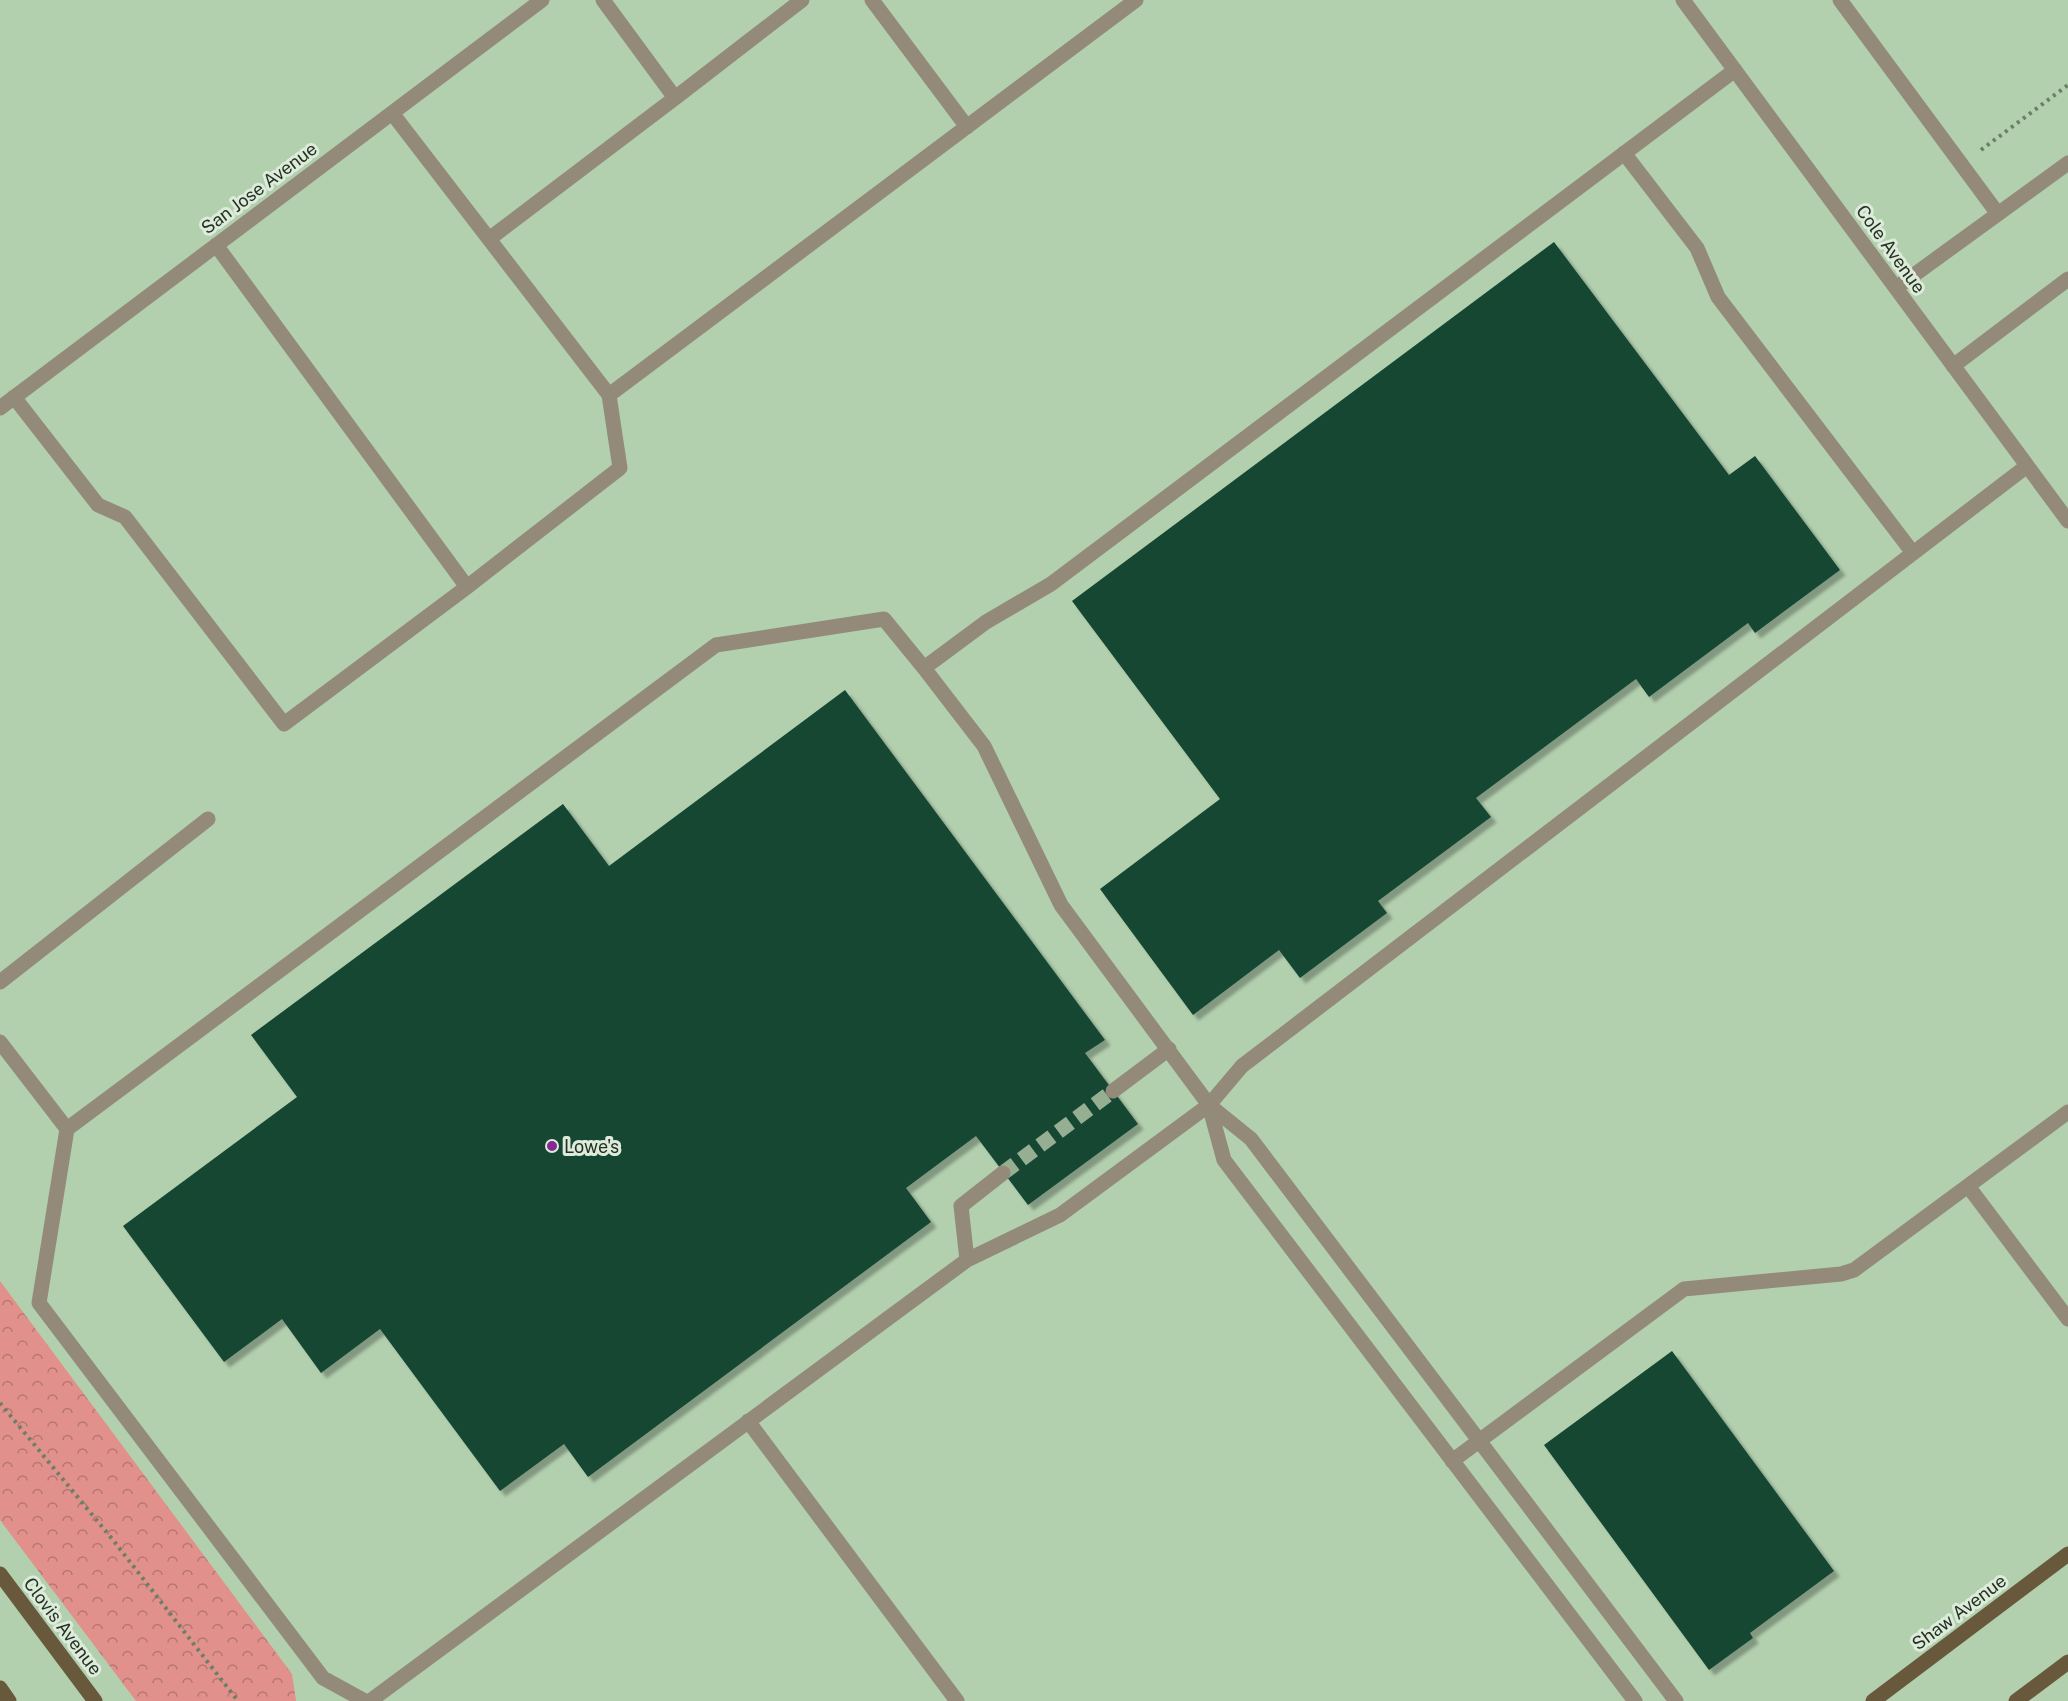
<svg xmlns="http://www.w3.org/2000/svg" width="2068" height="1701" viewBox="0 0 2068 1701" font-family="'Public Sans',sans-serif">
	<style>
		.park { fill: url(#park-crowns) }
		.building { fill: #144732; filter: url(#shadow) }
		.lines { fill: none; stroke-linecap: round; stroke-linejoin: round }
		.minor-tunnel { stroke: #96af92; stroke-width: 15; stroke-dasharray: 15 8; stroke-linecap: butt }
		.path { stroke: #6b7f68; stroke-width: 4; stroke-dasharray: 3 4.5; stroke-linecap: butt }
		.minor { stroke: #938a7a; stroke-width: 15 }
		.major { stroke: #68583c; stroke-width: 15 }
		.poi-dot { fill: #872994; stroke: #dcebda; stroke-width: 2 }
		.labels { text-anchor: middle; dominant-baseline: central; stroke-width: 6; stroke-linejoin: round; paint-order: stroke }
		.street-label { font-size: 18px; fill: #253124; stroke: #dcebda }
		.poi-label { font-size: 18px; fill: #253124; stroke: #dcebda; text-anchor: start }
	</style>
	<defs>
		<pattern id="park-crowns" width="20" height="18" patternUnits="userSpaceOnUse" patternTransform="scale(1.5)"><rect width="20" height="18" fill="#e1908c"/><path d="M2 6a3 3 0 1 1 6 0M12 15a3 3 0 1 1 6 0" fill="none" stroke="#b67672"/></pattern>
		<filter id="shadow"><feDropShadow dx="5.5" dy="5.5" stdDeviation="1.5" flood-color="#0004"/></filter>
	</defs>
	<rect width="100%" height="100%" fill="#b2cfae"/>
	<path class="park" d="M 0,1281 L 292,1674 L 296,1701 L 136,1701 L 0,1520 Z"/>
	<path class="building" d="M 1554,242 L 1729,475 L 1755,456 L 1840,570 L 1755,633 L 1748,623 L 1649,697 L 1636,679 L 1476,798 L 1491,817 L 1378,901 L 1387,913 L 1300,978 L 1279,950 L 1193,1015 L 1100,889 L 1220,799 L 1072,601 Z
		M 845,690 L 1105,1040 L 1085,1053 L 1138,1124 L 1028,1205 L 976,1136 L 906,1188 L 931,1222 L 588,1477 L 564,1444 L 500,1491 L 380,1329 L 321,1373 L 282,1319 L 224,1362 L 123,1226 L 297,1097 L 251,1035 L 563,804 L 609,866 Z
		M 1672,1351 L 1834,1571 L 1750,1633 L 1753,1638 L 1709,1670 L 1544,1445 Z"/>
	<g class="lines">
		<path class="minor-tunnel" d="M 1003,1173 L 1113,1091"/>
		<path class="path" d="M 1981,150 L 2068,85
			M 0,1403 L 113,1540 L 238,1701"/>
		<path class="minor" d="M 872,0 L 967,127
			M 1683,0 L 2068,521
			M 1840,0 L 1998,214
			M 675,98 L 802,0
			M 1624,153 L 1697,248 L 1718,297 L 1913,553
			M 489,239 L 675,98 L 603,0
			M 216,245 L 467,587
			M 1896,288 L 2068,163
			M 1953,366 L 2068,279
			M 609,395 L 1136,0
			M 14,397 L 98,505 L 125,517 L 284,724 L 467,587 L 620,468 L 609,395 L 392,113
			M 0,408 L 542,0
			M 924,668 L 984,746 L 1061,905 L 1209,1105
			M 0,982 L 208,819
			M 0,1042 L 67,1129
			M 1113,1091 L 1169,1049
			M 1968,1186 L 2068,1319
			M 967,1260 L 961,1206 L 1003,1173
			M 748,1421 L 957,1701
			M 1452,1461 L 1684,1289 L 1841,1274 L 1854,1270 L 2068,1112
			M 365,1701 L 323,1678 L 39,1303 L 67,1129 L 716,645 L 884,619 L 924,668 L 986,622 L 1051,584 L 1735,70
			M 370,1701 L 967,1260 L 1060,1215 L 1209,1105 L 1242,1066 L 2027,466
			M 1635,1701 L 1224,1160 L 1209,1105 L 1251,1139 L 1676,1701"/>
		<path class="major" d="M 0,1574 L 95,1701
			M 0,1688 L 9,1701
			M 1873,1701 L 2068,1554
			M 2016,1701 L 2068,1662"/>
	</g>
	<circle class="poi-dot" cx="552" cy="1146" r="6"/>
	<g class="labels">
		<g class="street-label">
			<text transform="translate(259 188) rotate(-37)">San Jose Avenue</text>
			<text transform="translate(1891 249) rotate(54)">Cole Avenue</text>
			<text transform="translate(1959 1612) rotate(-37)">Shaw Avenue</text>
			<text transform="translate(63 1626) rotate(53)">Clovis Avenue</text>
		</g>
		<g class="poi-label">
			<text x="564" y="1146">Lowe's</text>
		</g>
	</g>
</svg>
